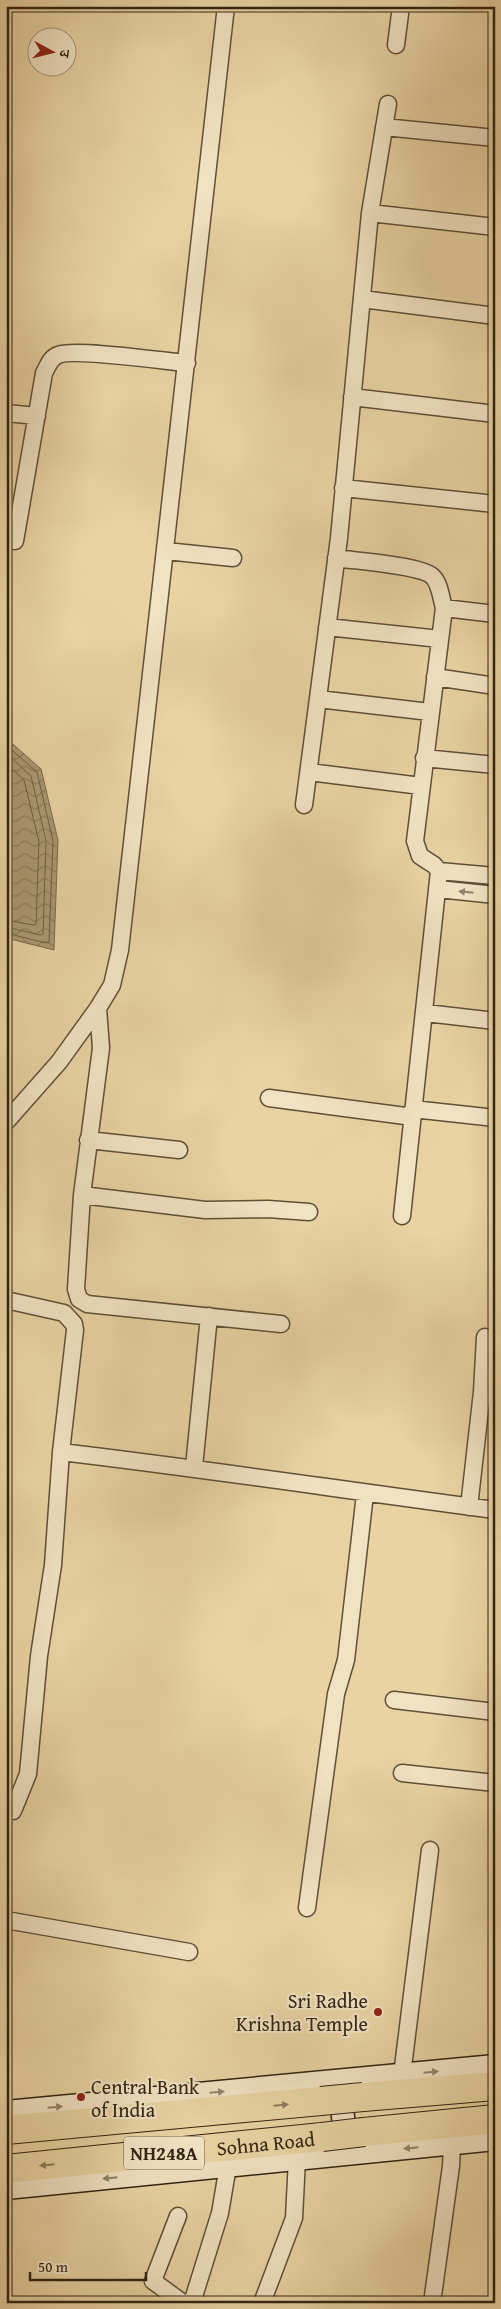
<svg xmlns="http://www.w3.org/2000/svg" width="501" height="2309" viewBox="0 0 501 2309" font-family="'Gentium Book Plus','Noto Serif Devanagari',serif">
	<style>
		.water { fill: url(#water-waves); stroke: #7b6a4c }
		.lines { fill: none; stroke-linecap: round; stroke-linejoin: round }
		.shore { stroke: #6e5e43; stroke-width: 1 }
		.minor-casing { stroke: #605038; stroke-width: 19 }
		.secondary-casing { stroke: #322414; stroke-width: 25 }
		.trunk-casing { stroke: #322414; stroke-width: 30 }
		.minor { stroke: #f1e2c3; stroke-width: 16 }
		.secondary { stroke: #f1e2c3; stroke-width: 22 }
		.trunk { stroke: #e9d3a3; stroke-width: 28 }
		.trunk-bridge-casing { stroke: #322414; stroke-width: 30; stroke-linecap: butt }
		.trunk-bridge { stroke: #e9d3a3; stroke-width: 28 }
		.oneway { fill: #92836c }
		.oneway2 { fill: #8e7c5c }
		.poi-dot { fill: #8f2418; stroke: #f1e2c3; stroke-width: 2 }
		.labels { text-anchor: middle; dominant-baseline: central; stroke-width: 4; stroke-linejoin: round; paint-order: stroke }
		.shield { fill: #f1e2c3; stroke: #6b5d48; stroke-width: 1 }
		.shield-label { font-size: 19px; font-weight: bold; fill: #322414 }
		.poi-label { font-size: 20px; fill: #322414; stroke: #f1e2c3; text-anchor: end }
		.street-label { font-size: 20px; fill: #322414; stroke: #f1e2c3 }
	</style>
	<defs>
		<pattern id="water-waves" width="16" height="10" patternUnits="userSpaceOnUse" patternTransform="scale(1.25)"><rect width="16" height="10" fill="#ab9872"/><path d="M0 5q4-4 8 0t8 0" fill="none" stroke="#8c7c5c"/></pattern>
	</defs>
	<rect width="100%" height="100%" fill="#e9d3a3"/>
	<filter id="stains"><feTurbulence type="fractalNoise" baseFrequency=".004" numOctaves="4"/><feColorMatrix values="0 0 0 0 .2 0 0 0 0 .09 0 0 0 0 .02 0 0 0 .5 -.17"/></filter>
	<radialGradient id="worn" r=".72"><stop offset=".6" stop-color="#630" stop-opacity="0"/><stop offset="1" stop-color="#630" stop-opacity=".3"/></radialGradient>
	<path class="water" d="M 6,738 L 41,769 L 58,840 L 54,950 L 6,938 Z"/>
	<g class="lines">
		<path class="shore" d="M 6,745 L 37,772 L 53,841 L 49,942 L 46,943 L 6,933
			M 6,753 L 31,776 L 46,841 L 43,934 L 40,935 L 6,927
			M 6,763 L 24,780 L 39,842 L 36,924 L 33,925 L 6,920"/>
		<defs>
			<path id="minor" d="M 396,45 L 401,6
				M 384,127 L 495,138
				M 370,213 L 495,227
				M 362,299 L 495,316
				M 352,397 L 495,414
				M 6,413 L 37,416
				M 343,488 L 495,504
				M 15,541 L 44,373 C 48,366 50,358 58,355 C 73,348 164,361 187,363
				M 166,551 L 233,558
				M 336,558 C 355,561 419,565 432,576 C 440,583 441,598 444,608 L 415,841 L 420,856 L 434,865 L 439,871 L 402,1216
				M 444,608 L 495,614
				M 327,627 L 440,639
				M 435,677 L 495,686
				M 318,699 L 430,712
				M 424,758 L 495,765
				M 309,772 L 421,786
				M 304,805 L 339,538 L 370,213 L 388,104
				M 439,871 L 495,876
				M 438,889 L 495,895
				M 98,1008 L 101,1048 L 82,1195 L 76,1289 L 79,1299 L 87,1304 L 281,1324
				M 426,1013 L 495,1021
				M 269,1098 L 413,1117
				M 413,1109 L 495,1118
				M 6,1122 L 59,1062 L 98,1008 L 112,985 L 120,950 L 226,6
				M 88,1140 L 179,1150
				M 82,1195 L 205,1210 L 268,1209 L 309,1212
				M 6,1300 L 64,1313 L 74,1324 L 75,1330 L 61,1452 L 53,1565 L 39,1656 L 28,1774 L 13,1811
				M 482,1392 L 485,1337
				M 61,1452 C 206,1469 350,1491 495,1510
				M 194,1467 L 209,1316
				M 469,1507 L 482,1392 L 495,1393
				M 394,1700 L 495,1712
				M 402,1773 L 495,1783
				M 307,1908 L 336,1694 L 346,1660 L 365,1494
				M 6,1920 L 189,1952
				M 402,2075 L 430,1850
				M 178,2216 L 153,2281 L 183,2303
				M 192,2303 L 220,2213 L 228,2166
				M 262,2303 L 294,2218 L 297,2159
				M 432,2303 L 451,2166 L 452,2143"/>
			<path id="secondary" d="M 339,2082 L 347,2152
				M 6,2112 L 495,2066
				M 6,2188 L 495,2139"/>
			<g id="trunk">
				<path d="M 363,2097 L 495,2086"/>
				<path d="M 6,2130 L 321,2101"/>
				<path d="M 364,2132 L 495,2119"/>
				<path id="s1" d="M 6,2169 L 322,2137"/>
			</g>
		</defs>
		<use href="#minor" class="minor-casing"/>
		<use href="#secondary" class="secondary-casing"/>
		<use href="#trunk" class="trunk-casing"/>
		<use href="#minor" class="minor"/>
		<use href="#secondary" class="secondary"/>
		<use href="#trunk" class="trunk"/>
		<defs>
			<path id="trunk-bridge" d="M 321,2101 L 363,2097
				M 322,2137 L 364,2132"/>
		</defs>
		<use href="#trunk-bridge" class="trunk-bridge-casing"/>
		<use href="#trunk-bridge" class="trunk-bridge"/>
	</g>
	<defs><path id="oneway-solid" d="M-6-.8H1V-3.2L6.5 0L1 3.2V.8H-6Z" transform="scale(1.25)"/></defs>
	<g class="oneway">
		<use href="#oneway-solid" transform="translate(466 892) rotate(-174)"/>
		<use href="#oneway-solid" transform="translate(431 2072) rotate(-5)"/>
		<use href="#oneway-solid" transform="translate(217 2092) rotate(-5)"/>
		<use href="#oneway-solid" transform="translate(55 2107) rotate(-5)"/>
		<use href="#oneway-solid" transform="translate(411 2148) rotate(174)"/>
		<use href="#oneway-solid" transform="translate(110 2178) rotate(174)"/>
	</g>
	<g class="oneway2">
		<use href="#oneway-solid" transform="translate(281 2105) rotate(-5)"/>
		<use href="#oneway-solid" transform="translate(47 2165) rotate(174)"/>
	</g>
	<g class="poi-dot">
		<circle cx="378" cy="2012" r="5"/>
		<circle cx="81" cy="2097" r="5"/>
	</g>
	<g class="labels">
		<rect class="shield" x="124" y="2136.5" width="80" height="33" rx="4"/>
		<g class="shield-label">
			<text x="164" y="2153">NH248A</text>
		</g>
		<g class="poi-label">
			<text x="368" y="2000">Sri Radhe<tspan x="368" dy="23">Krishna Temple</tspan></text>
			<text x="91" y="2086" text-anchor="start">Central Bank<tspan x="91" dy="23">of India</tspan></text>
		</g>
		<g class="street-label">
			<text stroke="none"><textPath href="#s1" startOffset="261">Sohna Road</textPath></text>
		</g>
	</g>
	<rect width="501" height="2309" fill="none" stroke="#e9d3a3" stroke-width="25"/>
	<rect x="8" y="8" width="486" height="2294" fill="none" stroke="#322414" stroke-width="2.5"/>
	<rect x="12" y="12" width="476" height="2284" fill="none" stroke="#322414"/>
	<g transform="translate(52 52) rotate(97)"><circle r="24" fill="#f1e2c3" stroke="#a5967d"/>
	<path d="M0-4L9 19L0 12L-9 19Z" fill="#8f2418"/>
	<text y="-8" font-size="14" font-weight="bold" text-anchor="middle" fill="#322414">उ</text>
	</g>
	<path d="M30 2272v8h116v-8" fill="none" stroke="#322414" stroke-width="2.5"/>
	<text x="38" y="2272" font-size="15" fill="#322414" stroke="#f1e2c3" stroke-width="4" paint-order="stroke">50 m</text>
	<rect width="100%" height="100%" filter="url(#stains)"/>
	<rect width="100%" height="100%" fill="url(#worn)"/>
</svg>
